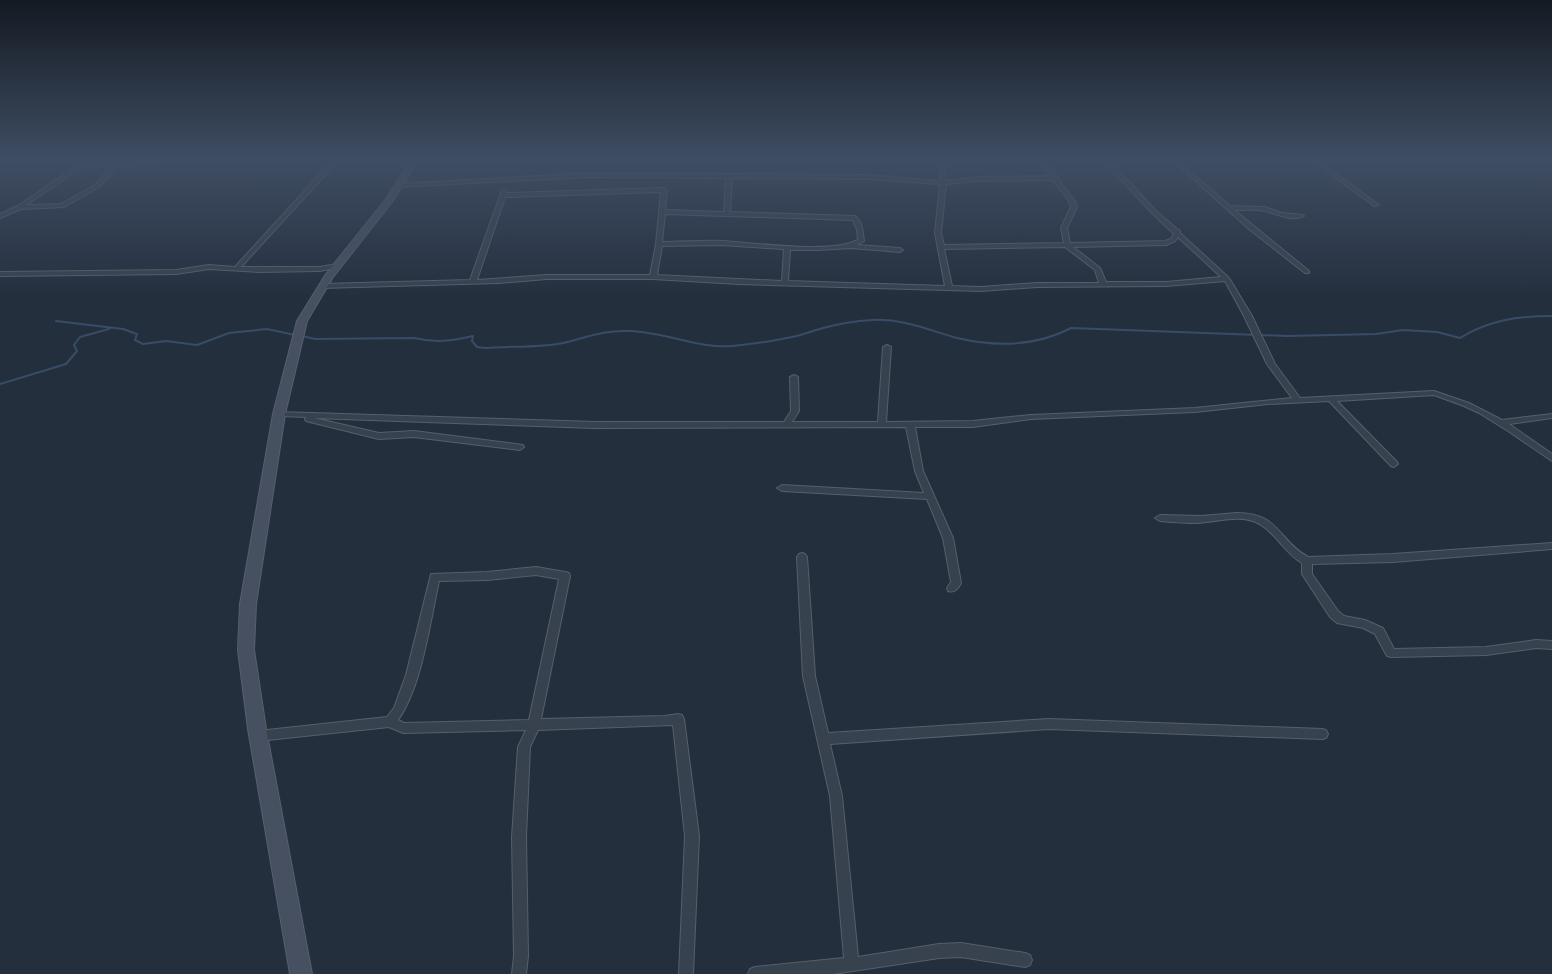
<svg xmlns="http://www.w3.org/2000/svg" width="1552" height="974" viewBox="0 0 1552 974" font-family="Karla,sans-serif">
	<style>
		.lines { fill: none; stroke-linecap: round; stroke-linejoin: round }
		.stream { stroke: #394c67; stroke-width: 2 }
		.river { fill: #394c67; fill-rule: evenodd }
		.street-casing { stroke: #565f6c; stroke-width: 2 }
		.secondary-casing { stroke: #565f6c; stroke-width: 2 }
		.street { fill: #38414e; fill-rule: evenodd }
		.secondary { fill: #465061; fill-rule: evenodd }
	</style>
	<rect width="100%" height="100%" fill="#242f3e"/>
	<g class="lines">
		<path class="stream" d="M 56,321 L 123,329 L 137,334 L 135,340 L 143,344 L 166,341 L 197,345 L 229,333 L 267,329 L 295,335
			M 302,336 L 315,339 L 414,338 C 435,343 452,341 473,336 L 472,341 L 477,347 L 486,348 C 511,346 539,348 563,343 C 588,337 603,330 630,331 C 665,332 699,349 733,346 C 753,344 773,341 792,337 C 803,335 812,331 823,328 C 838,324 856,321 872,320 C 902,318 928,330 957,338 C 996,347 1035,347 1071,328 L 1287,336 L 1376,334 L 1403,330 L 1437,332 L 1460,338 C 1489,320 1518,316 1552,316
			M 0,384 L 66,364 L 77,351 L 74,345 L 80,337 L 109,329"/>
		<path class="river" d="M 1544,161 L 1552,161 L 1552,166 Z"/>
		<defs>
			<path id="street" d="M 147,161 L 171,161 L 168,163 L 118,166 L 99,187 L 64,207 L 21,209 L 0,218 L 0,214 L 18,206 L 72,169 L 85,164 ZM 112,166 L 95,185 L 61,204 L 26,205 L 76,171 L 86,168 Z
				M 213,161 L 250,161 L 247,163 L 216,163 Z
				M 300,161 L 317,161 C 313,164 304,164 300,161 Z
				M 332,161 L 338,161 L 241,267 L 320,267 L 337,264 L 340,266 L 339,267 L 320,271 L 259,272 L 209,269 L 176,274 L 0,276 L 0,272 L 176,270 L 209,265 L 235,267 Z
				M 940,161 L 945,161 L 946,181 L 977,177 L 1050,176 L 1038,161 L 1043,161 L 1056,176 L 1058,177 L 1058,179 L 1075,201 L 1077,207 L 1067,228 L 1070,243 L 1165,241 L 1171,239 L 1174,234 L 1151,212 L 1104,161 L 1110,161 L 1155,210 L 1178,230 L 1180,231 L 1180,233 L 1229,278 L 1252,316 L 1275,364 L 1300,398 L 1434,391 L 1469,403 L 1502,420 L 1552,414 L 1552,418 L 1509,424 L 1552,454 L 1552,461 L 1508,431 L 1479,413 L 1464,406 L 1434,395 L 1337,401 L 1397,462 L 1398,464 L 1394,467 L 1391,466 L 1329,401 L 1268,404 L 1195,412 L 1031,419 L 973,427 L 915,427 L 923,471 L 953,538 L 961,583 C 958,589 955,593 948,591 L 947,588 L 951,582 L 943,538 L 927,499 L 782,491 L 777,488 L 782,485 L 924,493 L 915,471 L 906,427 L 595,428 L 314,418 L 379,433 L 414,431 L 523,445 L 524,447 L 520,450 L 414,437 L 379,439 L 306,421 L 305,419 L 306,417 L 279,416 L 275,414 L 279,412 L 595,422 L 784,422 L 791,411 L 790,377 L 794,375 L 798,377 L 799,411 L 792,422 L 878,422 L 883,347 L 887,345 L 891,347 L 886,422 L 973,421 L 1031,415 L 1195,408 L 1292,398 L 1267,364 L 1244,316 L 1225,281 L 1166,286 L 1037,287 L 981,291 L 739,284 L 653,279 L 547,279 L 498,283 L 322,288 L 319,286 L 322,284 L 470,280 L 502,190 L 506,190 L 506,193 L 664,188 L 667,190 L 665,210 L 724,212 L 726,178 L 589,177 L 397,187 L 397,185 L 399,184 L 589,173 L 868,175 L 940,181 ZM 732,178 L 868,179 L 940,184 L 935,233 L 945,286 L 788,281 L 790,250 L 817,250 L 851,248 L 900,252 L 903,250 L 900,248 L 857,245 L 864,241 C 863,232 862,221 855,216 L 730,212 ZM 1053,180 L 1069,201 L 1071,207 L 1061,228 L 1064,243 L 944,245 L 941,233 L 946,184 L 977,181 ZM 661,192 L 656,244 L 650,275 L 547,275 L 477,280 L 505,197 ZM 665,214 L 853,220 L 857,230 L 858,240 C 831,254 755,243 723,241 C 703,240 682,242 662,242 ZM 1178,237 L 1221,277 L 1166,282 L 1106,282 L 1100,268 L 1073,247 L 1166,245 L 1175,241 ZM 720,245 L 784,249 L 782,281 L 657,275 L 662,246 ZM 1065,247 L 1095,270 L 1099,283 L 1037,283 L 981,287 L 952,286 L 944,249 Z
				M 1173,161 L 1178,161 L 1230,206 L 1265,207 L 1282,213 L 1303,215 L 1304,216 C 1290,222 1278,214 1265,211 C 1255,209 1244,210 1234,210 L 1309,271 L 1309,273 L 1305,273 L 1249,229 Z
				M 1313,161 L 1318,161 L 1379,205 L 1374,206 Z
				M 1237,513 C 1280,513 1278,541 1308,557 L 1393,554 L 1552,543 L 1552,549 L 1393,562 L 1312,564 L 1312,574 L 1338,611 L 1344,616 L 1365,620 L 1383,628 L 1394,649 L 1486,647 L 1536,640 L 1552,641 L 1552,649 L 1536,648 L 1486,655 L 1391,657 L 1387,656 L 1375,634 L 1363,628 L 1337,623 L 1330,617 L 1302,574 L 1302,563 C 1285,553 1277,535 1261,525 C 1243,513 1218,522 1197,523 C 1185,523 1172,522 1160,521 L 1155,518 L 1160,515 L 1201,516 Z
				M 802,553 L 805,554 L 807,557 L 815,676 L 828,733 L 1049,719 L 1322,729 L 1326,730 L 1328,734 L 1326,738 L 1322,739 L 1049,729 L 830,744 L 842,796 L 858,957 L 939,944 L 961,943 L 1025,953 L 1030,955 L 1032,960 L 1030,965 L 1025,967 L 961,957 L 939,958 L 833,974 L 748,974 L 750,969 L 755,967 L 844,958 L 830,796 L 803,676 L 797,557 L 799,554 Z
				M 536,567 L 565,572 L 569,573 L 570,576 L 541,719 L 665,716 L 678,714 L 682,715 L 684,719 L 699,836 L 693,974 L 679,974 L 685,836 L 673,725 L 538,730 L 530,747 L 526,837 L 528,956 L 526,974 L 512,974 L 514,956 L 512,837 L 518,747 L 526,730 L 403,733 L 389,727 L 258,741 L 254,740 L 252,736 L 254,732 L 258,731 L 387,717 L 394,708 L 406,675 L 431,574 L 487,572 ZM 536,575 L 559,579 L 529,720 L 404,723 L 398,720 C 422,686 430,622 439,581 L 487,580 Z"/>
			<path id="secondary" d="M 410,161 L 418,161 L 392,202 L 333,277 L 307,321 L 285,414 L 256,604 L 254,650 L 266,729 L 312,974 L 290,974 L 248,729 L 238,650 L 240,604 L 273,414 L 297,321 L 326,274 L 386,199 Z"/>
		</defs>
		<use href="#street" class="street-casing"/>
		<use href="#secondary" class="secondary-casing"/>
		<use href="#street" class="street"/>
		<use href="#secondary" class="secondary"/>
	</g>
	<linearGradient id="sky" x2="0" y2="1"><stop stop-color="#141a22"/><stop offset="0.54" stop-color="#3f4d63"/><stop offset="1" stop-color="#3f4d63" stop-opacity="0"/></linearGradient>
	<rect width="1552" height="297" fill="url(#sky)"/>
</svg>
